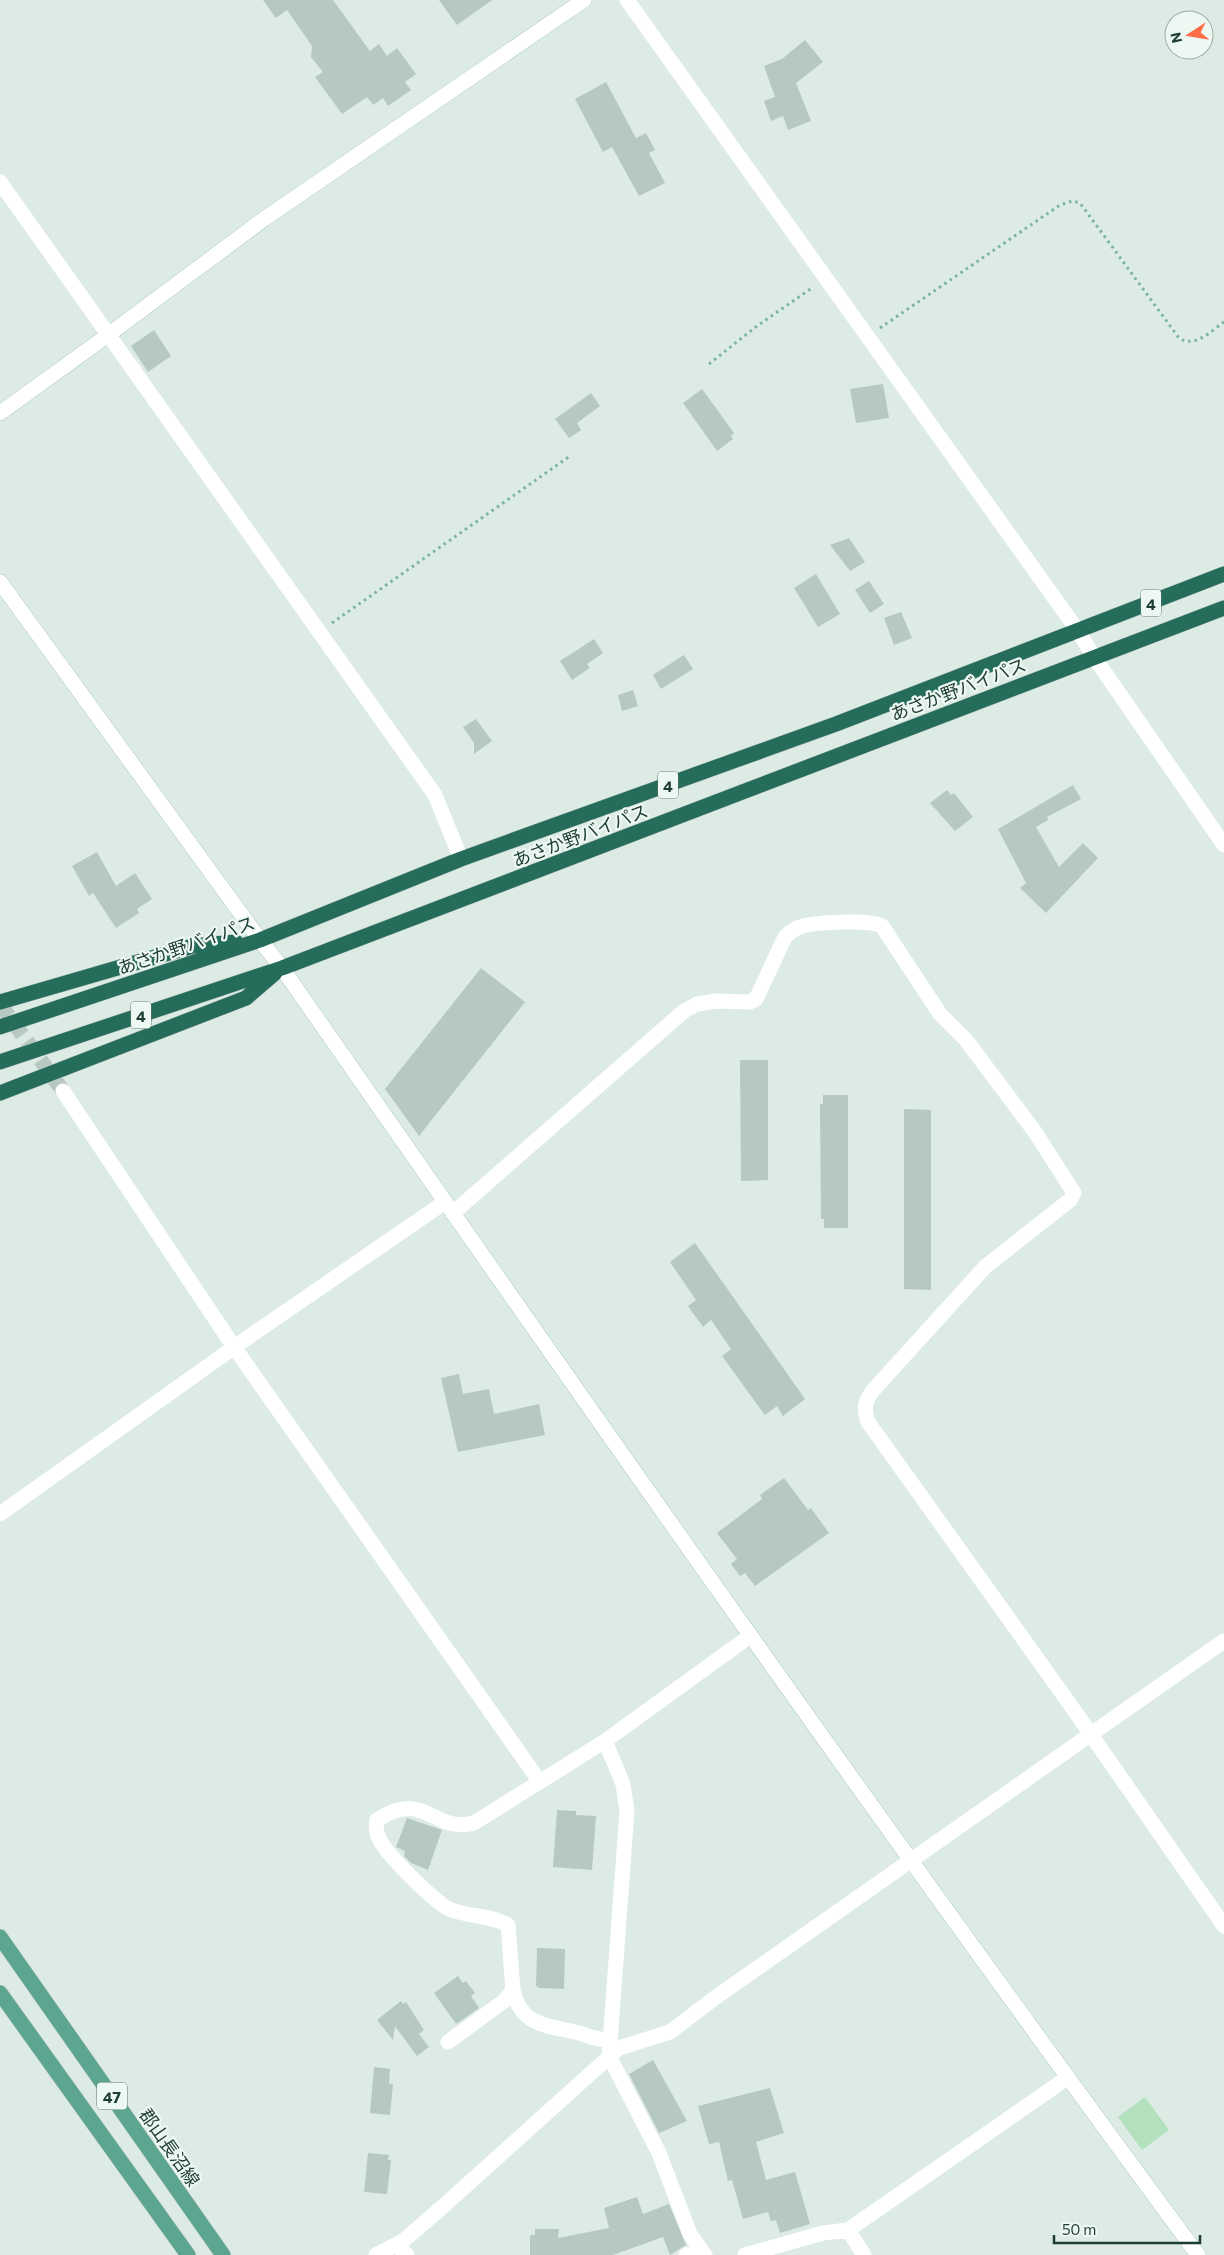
<svg xmlns="http://www.w3.org/2000/svg" width="1224" height="2255" viewBox="0 0 1224 2255" font-family="Commissioner,'Noto Sans JP',sans-serif">
	<style>
		.green { fill: #b3e0bd }
		.building { fill: #b5c9c0 }
		.lines { fill: none; stroke-linecap: round; stroke-linejoin: round }
		.street-tunnel { stroke: #b7c8c1; stroke-width: 15; stroke-dasharray: 15 8; stroke-linecap: butt }
		.secondary-casing { stroke: #afccc1; stroke-width: 16 }
		.primary-casing { stroke: #bbc5c2; stroke-width: 16 }
		.highway-casing { stroke: #bbc5c2; stroke-width: 16 }
		.path { stroke: #7ab39f; stroke-width: 3; stroke-dasharray: 2.5 4; stroke-linecap: butt }
		.street { stroke: #fff; stroke-width: 15 }
		.secondary { stroke: #fff; stroke-width: 15 }
		.primary { stroke: #5ca691; stroke-width: 15 }
		.highway { stroke: #266c5b; stroke-width: 15 }
		.labels { text-anchor: middle; dominant-baseline: central; stroke-width: 4.5; stroke-linejoin: round; paint-order: stroke }
		.shield { fill: #eef8f2; stroke: #5c756c; stroke-width: 1 }
		.shield-label { font-size: 16px; font-weight: bold; fill: #1d3d33 }
		.street-label { font-size: 18px; fill: #1d3d33; stroke: #eef8f2 }
	</style>
	<rect width="100%" height="100%" fill="#ddebe5"/>
	<path class="green" d="M 1145,2097 L 1169,2130 L 1142,2150 L 1118,2117 Z"/>
	<path class="building" d="M 263,0 L 333,0 L 370,51 L 379,44 L 387,56 L 397,48 L 416,74 L 405,82 L 411,90 L 388,106 L 383,98 L 373,105 L 367,97 L 342,114 L 315,77 L 323,72 L 311,57 L 312,46 L 287,10 L 276,18 Z
		M 439,0 L 492,0 L 457,25 Z
		M 805,40 L 823,62 L 796,83 L 811,121 L 788,130 L 783,116 L 771,121 L 764,101 L 775,97 L 764,66 L 782,59 Z
		M 606,82 L 636,138 L 646,133 L 655,150 L 649,153 L 665,183 L 639,196 L 612,147 L 603,152 L 575,99 Z
		M 154,330 L 171,356 L 148,372 L 131,346 Z
		M 883,384 L 889,418 L 856,423 L 850,389 Z
		M 702,389 L 734,433 L 731,436 L 733,439 L 717,451 L 683,403 Z
		M 591,393 L 600,406 L 577,423 L 581,430 L 569,438 L 555,419 Z
		M 849,538 L 865,562 L 850,571 L 830,545 Z
		M 816,574 L 840,614 L 818,627 L 794,588 Z
		M 869,581 L 884,604 L 870,613 L 855,590 Z
		M 901,612 L 912,638 L 894,645 L 884,618 Z
		M 594,639 L 603,653 L 587,664 L 590,668 L 572,680 L 560,661 Z
		M 684,655 L 693,669 L 661,689 L 653,675 Z
		M 633,690 L 638,706 L 622,711 L 618,695 Z
		M 476,719 L 492,741 L 474,754 L 474,743 L 463,727 Z
		M 1073,785 L 1081,799 L 1047,817 L 1048,820 L 1036,827 L 1059,867 L 1083,843 L 1098,858 L 1046,913 L 1020,888 L 1026,883 L 998,829 Z
		M 947,790 L 951,795 L 954,793 L 973,817 L 955,831 L 930,803 Z
		M 97,852 L 116,886 L 135,873 L 152,899 L 137,909 L 139,913 L 116,928 L 93,893 L 89,896 L 72,866 Z
		M 481,968 L 525,1002 L 419,1136 L 385,1089 Z
		M 740,1060 L 768,1060 L 768,1180 L 741,1181 Z
		M 823,1095 L 848,1095 L 848,1228 L 824,1228 L 824,1219 L 821,1219 L 820,1104 L 823,1104 Z
		M 904,1109 L 931,1110 L 931,1290 L 904,1289 Z
		M 695,1243 L 805,1399 L 783,1416 L 777,1406 L 765,1415 L 722,1356 L 731,1349 L 711,1320 L 703,1327 L 688,1306 L 696,1300 L 670,1262 Z
		M 459,1374 L 463,1394 L 489,1389 L 494,1414 L 539,1404 L 545,1435 L 458,1452 L 441,1378 Z
		M 784,1478 L 808,1510 L 811,1508 L 829,1533 L 755,1586 L 745,1573 L 740,1576 L 731,1564 L 737,1559 L 717,1533 L 762,1499 L 760,1495 Z
		M 557,1810 L 576,1811 L 576,1815 L 596,1816 L 592,1870 L 553,1867 Z
		M 407,1818 L 442,1830 L 428,1870 L 411,1863 L 404,1856 L 405,1851 L 396,1847 Z
		M 537,1948 L 565,1949 L 564,1989 L 539,1988 L 536,1986 Z
		M 458,1976 L 463,1983 L 466,1981 L 475,1993 L 471,1996 L 479,2008 L 456,2024 L 434,1993 Z
		M 401,2001 L 403,2004 L 406,2002 L 424,2030 L 419,2034 L 429,2047 L 417,2056 L 395,2026 L 393,2040 L 377,2020 Z
		M 653,2060 L 687,2121 L 659,2133 L 629,2074 Z
		M 374,2067 L 390,2069 L 389,2084 L 393,2084 L 390,2115 L 370,2113 Z
		M 770,2088 L 784,2133 L 756,2142 L 766,2180 L 795,2172 L 810,2224 L 780,2233 L 776,2220 L 771,2221 L 768,2212 L 743,2219 L 732,2180 L 728,2181 L 719,2142 L 709,2144 L 698,2106 Z
		M 368,2153 L 389,2155 L 388,2160 L 391,2160 L 387,2194 L 364,2192 Z
		M 637,2197 L 643,2214 L 669,2204 L 686,2245 L 670,2255 L 663,2237 L 613,2255 L 530,2255 L 530,2235 L 535,2235 L 535,2229 L 559,2229 L 558,2238 L 609,2228 L 604,2208 Z"/>
	<g class="lines">
		<path class="street-tunnel" d="M 0,1004 L 63,1091"/>
		<defs>
			<path id="secondary" d="M 0,413 L 108,335 L 264,219 L 584,0
				M 0,582 L 260,940 L 282,968 C 583,1400 885,1831 1198,2255"/>
			<path id="primary" d="M 0,1937 L 223,2255
				M 0,1993 L 188,2255"/>
			<path id="highway" d="M 0,1002 L 193,946 L 236,942
				M 0,1027 L 260,940 L 461,859 L 836,724 L 1224,574
				M 0,1062 L 282,968 L 1224,608
				M 0,1093 L 246,998 L 275,973"/>
		</defs>
		<use href="#secondary" class="secondary-casing"/>
		<use href="#primary" class="primary-casing"/>
		<use href="#highway" class="highway-casing"/>
		<path class="path" d="M 880,328 L 1060,205 L 1072,201 L 1080,203 L 1179,338 C 1195,349 1212,330 1224,322
			M 709,364 L 757,326 L 812,288
			M 332,623 L 570,456"/>
		<path class="street" d="M 627,0 C 778,210 927,421 1078,631 L 1094,657 L 1224,845
			M 0,182 L 435,795 L 461,859
			M 63,1091 L 234,1347 L 540,1782
			M 453,1213 L 684,1011 L 697,1004 L 716,1001 L 750,1002 L 756,999 L 785,937 C 788,934 793,930 797,928 C 811,922 869,919 882,926 L 940,1014 L 966,1040 L 1035,1132 L 1074,1193 L 1070,1200 L 985,1267 L 876,1387 C 865,1399 863,1407 868,1422 L 1069,1703 L 1224,1926
			M 0,1514 L 250,1336 L 445,1202
			M 605,1741 L 623,1784 L 627,1811 L 609,2056 L 659,2153 L 690,2234 L 702,2251
			M 609,2039 C 597,2041 590,2036 579,2033 C 548,2025 521,2027 513,1990 L 508,1925 C 492,1915 467,1917 449,1909 C 434,1901 389,1857 381,1842 C 377,1835 375,1827 377,1820 C 425,1788 433,1834 474,1823 L 605,1741 L 750,1636
			M 448,2042 L 504,2001 L 513,1990
			M 848,2230 L 864,2255
			M 396,2245 L 407,2255
			M 376,2255 L 403,2241 L 440,2209 L 619,2048 L 670,2032 L 716,1997 L 1224,1641
			M 686,2255 L 702,2251 L 705,2255
			M 745,2255 L 823,2233 L 848,2230 L 1067,2078"/>
		<use href="#secondary" class="secondary"/>
		<use href="#primary" class="primary"/>
		<use href="#highway" class="highway"/>
	</g>
	<g class="labels">
		<g class="shield">
			<rect x="1141" y="589.5" width="20" height="27" rx="4"/>
			<rect x="658" y="771.5" width="20" height="27" rx="4"/>
			<rect x="131" y="1001.5" width="20" height="27" rx="4"/>
			<rect x="97" y="2082.5" width="30" height="27" rx="4"/>
		</g>
		<g class="shield-label">
			<text x="1151" y="603">4</text>
			<text x="668" y="785">4</text>
			<text x="141" y="1015">4</text>
			<text x="112" y="2096">47</text>
		</g>
		<g class="street-label">
			<text transform="translate(958 689) rotate(-21)">あさか野バイパス</text>
			<text transform="translate(580 835) rotate(-21)">あさか野バイパス</text>
			<text transform="translate(186 945) rotate(-19)">あさか野バイパス</text>
			<text transform="translate(170 2147) rotate(55)">郡山長沼線</text>
		</g>
	</g>
	<g transform="translate(1189 35) rotate(258)"><circle r="24" fill="#eef8f2" stroke="#9aada6"/>
	<path d="M0-4L9 19L0 12L-9 19Z" fill="#ff6e48"/>
	<text y="-8" font-size="14" font-weight="bold" text-anchor="middle" fill="#1d3d33">N</text>
	</g>
	<path d="M1054 2235v8h146v-8" fill="none" stroke="#1d3d33" stroke-width="2.5"/>
	<text x="1062" y="2235" font-size="15" fill="#1d3d33" stroke="#eef8f2" stroke-width="4" paint-order="stroke">50 m</text>
</svg>
